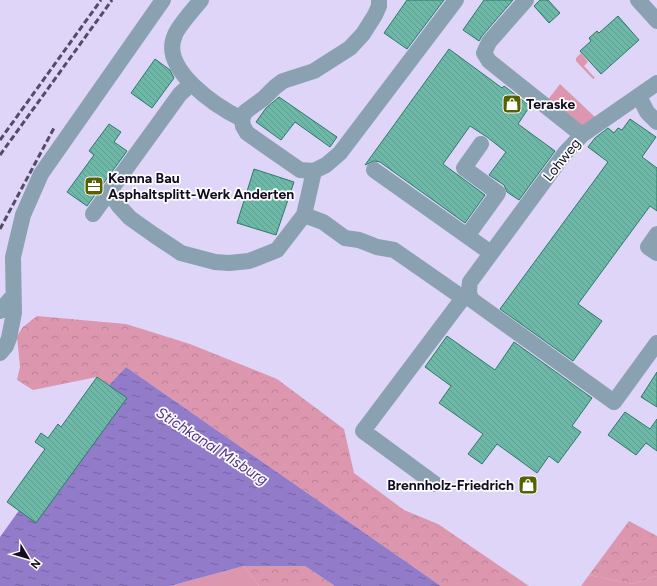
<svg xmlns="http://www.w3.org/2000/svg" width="657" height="586" viewBox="0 0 657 586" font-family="Figtree,sans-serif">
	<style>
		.green { fill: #dc97af }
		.forest { fill: url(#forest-crowns) }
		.water { fill: url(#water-ripples) }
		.building { fill: url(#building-back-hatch); stroke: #2d7a6a }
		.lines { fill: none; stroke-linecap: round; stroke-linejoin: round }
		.minor { stroke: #89a1b1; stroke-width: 16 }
		.rail { stroke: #524c64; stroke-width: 3; stroke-dasharray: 6 3; stroke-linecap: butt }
		.labels { text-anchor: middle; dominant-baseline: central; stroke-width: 3.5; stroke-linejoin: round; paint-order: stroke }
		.poi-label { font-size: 14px; font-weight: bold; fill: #130d21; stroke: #fcfcfc; text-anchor: start }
		.street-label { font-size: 14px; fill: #130d21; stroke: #fcfcfc }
		.water-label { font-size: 15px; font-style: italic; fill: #54328d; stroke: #fcfcfc }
	</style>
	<defs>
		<pattern id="forest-crowns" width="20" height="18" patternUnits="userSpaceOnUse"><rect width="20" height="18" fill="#dc97af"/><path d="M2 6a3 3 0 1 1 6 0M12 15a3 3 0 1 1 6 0" fill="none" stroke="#bc8196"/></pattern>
		<pattern id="water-ripples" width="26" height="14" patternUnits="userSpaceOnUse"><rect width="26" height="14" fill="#927bc8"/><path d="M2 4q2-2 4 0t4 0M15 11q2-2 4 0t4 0" fill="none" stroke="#7663a2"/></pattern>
		<pattern id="building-back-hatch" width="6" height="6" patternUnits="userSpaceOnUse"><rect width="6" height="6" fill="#6db8a6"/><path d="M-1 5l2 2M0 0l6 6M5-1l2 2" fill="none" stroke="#5e9d8f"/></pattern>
	</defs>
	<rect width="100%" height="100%" fill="#ded5f8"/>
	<path class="green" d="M 581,53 L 588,62 L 584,66 L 595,78 L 593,79 L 576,61 L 576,58 Z
		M 560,84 L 596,118 L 582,126 L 547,101 Z
		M 244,566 L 259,586 L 170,586 Z
		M 589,575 L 633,584 L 657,576 L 657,586 L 581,586 Z"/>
	<path class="forest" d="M 37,316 L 126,324 L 190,344 L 277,379 L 344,429 L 354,473 L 404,510 L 438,524 L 529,586 L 441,586 L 126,367 L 109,385 L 97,377 L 33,390 L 17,380 L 20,367 L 17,336 L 23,327 Z
		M 629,521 L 657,536 L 657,576 L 633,584 L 589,575 Z
		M 244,566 L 305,566 L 335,586 L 259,586 Z"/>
	<path class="water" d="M 126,367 L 441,586 L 335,586 L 305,566 L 244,566 L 170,586 L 0,586 L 0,537 L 109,385 Z"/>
	<path class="building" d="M 407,0 L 444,0 L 407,49 L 384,33 Z
		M 484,0 L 513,0 L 482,36 L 479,41 L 463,30 Z
		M 540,0 L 548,0 L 560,13 L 549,23 L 534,6 Z
		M 618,16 L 639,40 L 601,74 L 580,51 L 591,41 L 589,38 L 597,31 L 599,33 Z
		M 449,49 L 502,88 L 504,86 L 530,106 L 518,124 L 555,151 L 519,200 L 507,192 L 504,185 L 489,175 L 506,152 L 487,137 L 470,126 L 443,164 L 485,195 L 465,223 L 380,162 L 374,161 L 365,165 Z
		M 155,59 L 170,70 L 174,78 L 152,108 L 131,93 Z
		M 279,97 L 337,137 L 330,147 L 295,122 L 281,140 L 256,122 L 266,108 Z
		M 630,119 L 656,137 L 642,157 L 657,168 L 657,211 L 650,206 L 578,304 L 602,321 L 573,361 L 500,309 L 608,162 L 588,147 L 595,138 L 608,128 L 614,133 L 618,128 L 622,130 Z
		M 109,124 L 121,132 L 114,142 L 127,151 L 87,206 L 67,192 L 94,155 L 89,151 Z
		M 254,169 L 294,182 L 276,235 L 237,223 Z
		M 447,336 L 495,370 L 514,342 L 592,398 L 572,426 L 581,432 L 558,463 L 549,456 L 537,473 L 497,444 L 482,464 L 468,454 L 483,434 L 439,403 L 451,386 L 425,367 Z
		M 657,372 L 657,407 L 641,397 Z
		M 97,377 L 127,398 L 36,523 L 7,502 L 45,449 L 35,442 L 41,433 L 48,438 L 58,424 L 61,427 Z
		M 625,412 L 650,429 L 657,419 L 657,451 L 646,443 L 636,455 L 608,435 Z"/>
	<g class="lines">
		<path class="minor" d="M 201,0 C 194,9 178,26 175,35 C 159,69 217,107 242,119
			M 379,0 L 379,6 L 375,15 L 363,34 L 350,48 L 314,71 L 283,81 L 275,87 L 264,98 L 245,112 L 242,119 L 243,126 L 247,133 L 300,170 L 314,171 L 326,165 L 340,153 L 456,0
			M 526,0 L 489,42 L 484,53 L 489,61 L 582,135
			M 638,0 L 657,21
			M 657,83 L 582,135 L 565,153 L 470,282 C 469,289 468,294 472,300 L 614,402 L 657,343
			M 639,96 L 647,112 L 657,122
			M 374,170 L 491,253
			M 314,171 L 304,215 L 323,222 L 345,238 L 359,240 L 377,247 L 394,250 L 463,298
			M 109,192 L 119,206 L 130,218 L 154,235 L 181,253 L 215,262 L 229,263 L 249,261 L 277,250 L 304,215
			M 93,214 L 180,94 L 191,84
			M 657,234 L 648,247 L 657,253
			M 467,236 L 498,193 L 464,168 L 481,144
			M 0,311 L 13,296
			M 0,353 L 6,346 L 9,338 L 14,313 L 13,257 L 23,215 L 41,174 L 163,0
			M 435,484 L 363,431 L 463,298 L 469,296"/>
		<path class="rail" d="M 0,140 L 101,0
			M 0,155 L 112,0
			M 0,229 L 54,128"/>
	</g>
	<defs>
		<symbol id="shop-square" viewBox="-11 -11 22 22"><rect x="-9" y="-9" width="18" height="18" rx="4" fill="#566100" stroke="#fcfcfc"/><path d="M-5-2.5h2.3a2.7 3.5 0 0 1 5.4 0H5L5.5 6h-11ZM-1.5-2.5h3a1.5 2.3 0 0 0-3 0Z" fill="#fff"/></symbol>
		<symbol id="office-square" viewBox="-11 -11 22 22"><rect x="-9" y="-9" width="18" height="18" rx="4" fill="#566100" stroke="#fcfcfc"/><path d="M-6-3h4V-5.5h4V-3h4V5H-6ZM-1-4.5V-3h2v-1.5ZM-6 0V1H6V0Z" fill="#fff"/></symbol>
	</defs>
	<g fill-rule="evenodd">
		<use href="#shop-square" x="501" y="93" width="22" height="22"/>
		<use href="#office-square" x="83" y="175" width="22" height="22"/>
		<use href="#shop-square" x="517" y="474" width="22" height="22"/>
	</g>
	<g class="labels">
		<g class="poi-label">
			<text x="526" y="104">Teraske</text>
			<text x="108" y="178">Kemna Bau<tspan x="108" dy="16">Asphaltsplitt-Werk Anderten</tspan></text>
			<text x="514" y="485" text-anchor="end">Brennholz-Friedrich</text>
		</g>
		<g class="street-label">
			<text transform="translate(562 160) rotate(-51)">Lohweg</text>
		</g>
		<g class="water-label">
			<text transform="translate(212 446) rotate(33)">Stichkanal Misburg</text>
		</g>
	</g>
	<g transform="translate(28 558) rotate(128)" stroke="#fcfcfc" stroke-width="3" paint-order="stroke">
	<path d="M0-3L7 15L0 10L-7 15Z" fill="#130d21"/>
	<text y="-6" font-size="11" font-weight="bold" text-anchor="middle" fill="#130d21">N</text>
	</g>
</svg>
